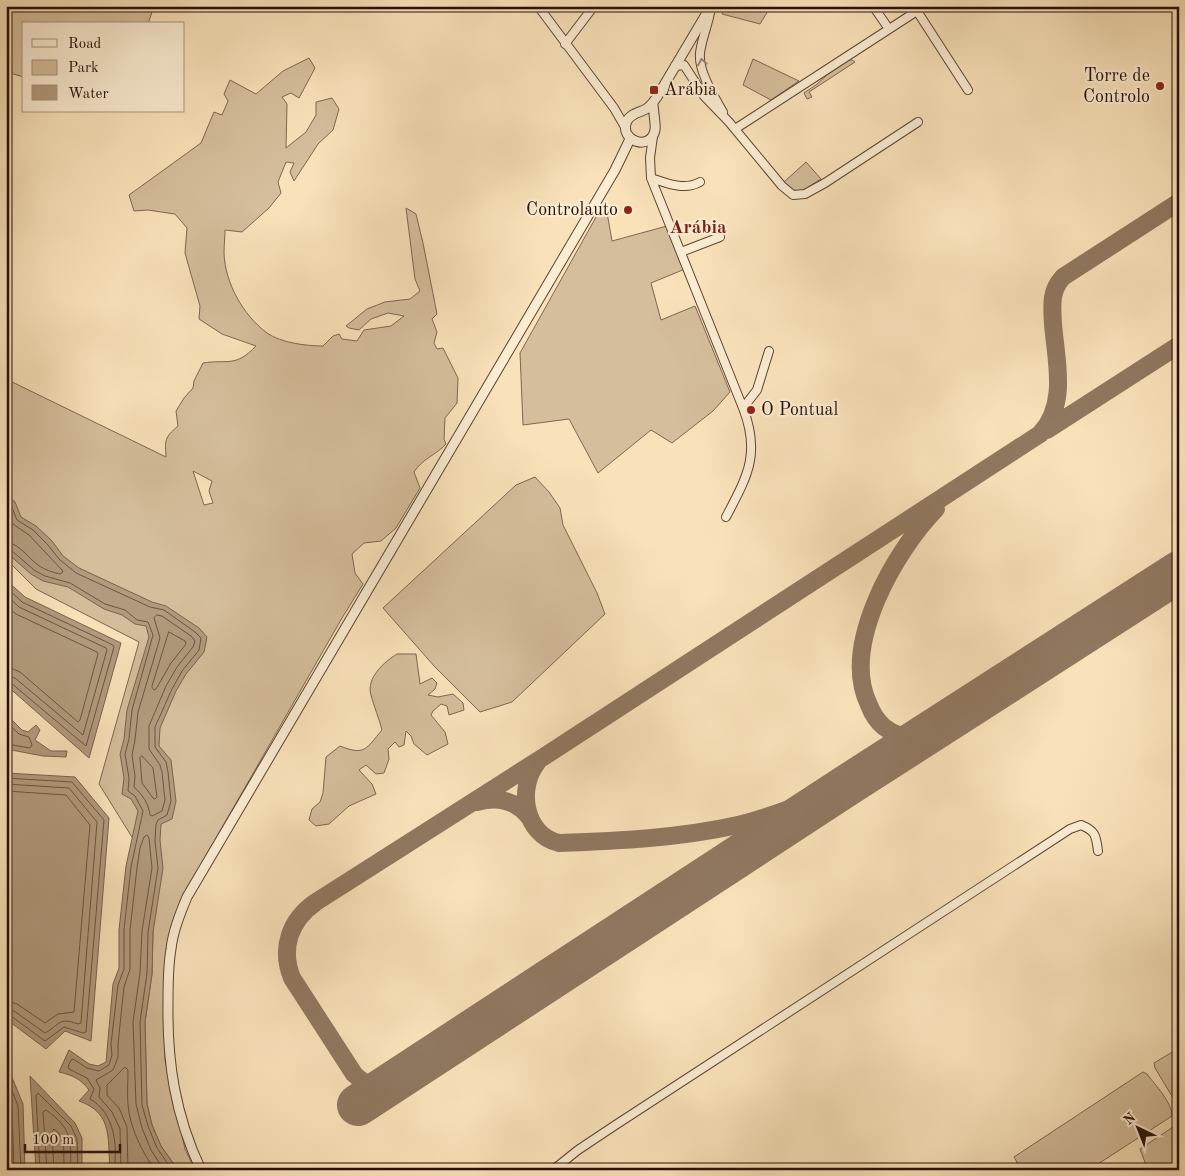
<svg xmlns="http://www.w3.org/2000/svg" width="1185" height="1176" viewBox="0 0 1185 1176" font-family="'Old Standard TT',serif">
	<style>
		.green { fill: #d5be9c; stroke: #7e6652; fill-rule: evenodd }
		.water { fill: #b19a7d; stroke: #79624e }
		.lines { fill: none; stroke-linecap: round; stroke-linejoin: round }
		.shore { stroke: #6c5442; stroke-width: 1 }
		.taxiway { stroke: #907860; stroke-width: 18 }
		.runway { stroke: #907860; stroke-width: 42 }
		.minor-casing { stroke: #5b4434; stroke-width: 10 }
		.tertiary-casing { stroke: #5b4434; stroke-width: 11 }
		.minor { stroke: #fbecd2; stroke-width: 8 }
		.tertiary { stroke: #fbecd2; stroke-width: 9 }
		.oneway { stroke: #9b8977 }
		.poi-dot { fill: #8f2418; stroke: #fbecd2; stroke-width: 2 }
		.labels { text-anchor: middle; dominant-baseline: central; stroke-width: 4.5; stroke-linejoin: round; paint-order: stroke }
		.poi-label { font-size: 18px; fill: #260f07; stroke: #fbecd2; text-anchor: end }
		.neighbourhood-label { font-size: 19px; font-weight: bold; fill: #7a1f14; stroke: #fbecd2 }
	</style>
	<rect width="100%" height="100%" fill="#f9e2ba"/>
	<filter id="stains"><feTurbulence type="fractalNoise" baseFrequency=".004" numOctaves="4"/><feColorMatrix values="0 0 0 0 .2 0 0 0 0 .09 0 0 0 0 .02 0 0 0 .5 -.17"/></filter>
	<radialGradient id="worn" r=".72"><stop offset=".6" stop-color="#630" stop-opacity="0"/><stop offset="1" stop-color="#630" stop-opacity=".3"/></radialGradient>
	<path class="green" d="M 6,6 L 154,6 L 148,24 L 24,24 L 24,77 L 6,72 Z
		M 726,6 L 771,6 L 760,24 L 722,14 Z
		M 309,58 L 315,68 L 299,98 L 291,93 L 282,97 L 287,104 L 286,148 L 306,132 L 316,115 L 316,102 L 332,98 L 339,109 L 333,130 L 318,144 L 294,181 L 290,172 L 294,163 L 286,162 L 278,182 L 281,193 L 269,208 L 242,232 L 225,230 C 225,237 224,245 224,253 C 225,283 243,315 267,333 C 281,343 307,346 323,346 L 333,336 L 339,334 L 342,339 L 357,341 L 364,330 L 391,326 L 404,316 L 388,313 L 371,319 L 359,330 L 349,328 L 346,326 L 367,309 L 385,302 L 410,299 L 420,291 L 415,279 L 406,208 L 416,214 L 423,243 L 437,314 L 432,319 L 437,332 L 434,343 L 437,349 L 443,348 L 458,378 L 457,403 L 445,418 L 444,439 L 446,444 C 436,455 422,459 414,472 L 420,488 L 396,528 L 381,541 L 364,543 L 352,554 L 355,573 L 363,584 L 342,618 L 180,901 L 165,964 L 165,1060 L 185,1149 L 195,1170 L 178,1170 L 161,1146 L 152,1125 L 147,1104 L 145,1022 L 152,974 L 153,932 L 135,842 L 99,784 L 139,642 L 36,589 L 6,559 L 6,379 L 166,457 C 165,440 164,438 178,426 L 176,411 L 184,398 L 193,388 L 194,381 L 203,363 C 228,359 235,368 256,346 L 222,334 L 199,319 L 200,306 L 185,253 L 187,228 L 175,214 L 148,210 L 134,211 L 129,195 L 201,143 L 214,112 L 222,115 L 228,101 L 224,94 L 230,80 L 256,94 L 283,71 ZM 193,471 L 212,481 L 209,491 L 213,503 L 204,505 Z
		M 753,59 L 799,81 L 771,100 L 743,85 Z
		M 849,60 L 852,60 L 855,62 L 809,92 L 812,97 L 807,99 L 804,93 L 816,85 L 828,74 Z
		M 806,162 L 821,179 L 802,191 L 794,191 L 784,182 Z
		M 605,201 L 612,241 L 667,226 L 685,269 L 651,283 L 661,320 L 695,306 L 730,392 L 713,411 L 672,443 L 651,430 L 598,473 L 569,419 L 523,425 L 520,353 Z
		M 535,477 L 549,492 L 560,508 L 563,525 L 597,593 L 605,614 L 512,702 L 480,712 L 435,667 L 383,608 L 516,485 Z
		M 397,654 L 416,654 L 420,684 L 432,678 L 437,683 L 435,689 L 428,695 L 438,697 L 453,694 L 463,703 L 464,710 L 449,715 L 447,706 L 441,704 L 433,711 L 431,715 L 445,732 L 448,744 L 427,755 L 414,744 L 411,736 L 406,731 L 404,745 L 399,747 L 395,742 L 388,749 L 389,759 L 384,773 L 376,774 L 366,765 L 359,770 L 372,784 L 376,794 L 349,806 L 329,824 L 316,826 L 309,820 L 312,809 L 320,802 L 323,793 L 326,757 L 340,746 C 365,756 366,749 382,730 C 379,718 374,707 371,695 C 366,678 384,662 397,654 Z
		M 1179,1048 L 1179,1108 L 1155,1068 L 1154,1063 Z
		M 1143,1072 L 1147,1074 C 1155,1085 1172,1102 1172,1116 L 1098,1164 L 1080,1165 L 1064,1170 L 1034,1170 L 1019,1166 L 1014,1157 Z
		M 1179,1123 L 1179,1167 L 1146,1165 L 1140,1149 Z"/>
	<path class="water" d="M 6,494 L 15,502 L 21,517 L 36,526 L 52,541 L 63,556 L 79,568 L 152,602 L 166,606 L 199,628 L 207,637 L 204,652 L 186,674 L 176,691 L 160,728 L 159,746 L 171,760 L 176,801 L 172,819 L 161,824 L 160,840 L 163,868 L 153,932 L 152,974 L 145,1022 L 147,1104 L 152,1125 L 161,1146 L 178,1170 L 109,1170 C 110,1163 109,1157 109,1150 C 108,1125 104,1110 79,1101 L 89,1090 C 81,1079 72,1075 59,1072 L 69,1050 L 89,1064 L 98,1066 L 106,1062 L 113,984 L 119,968 L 119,930 L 126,866 L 138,811 L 131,799 L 122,794 L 124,778 L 120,754 L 124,739 L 127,710 L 149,637 L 146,626 L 135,624 L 122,615 L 104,609 L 68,587 L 43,581 L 31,574 L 6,552 Z
		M 6,580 L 25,597 L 121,643 L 89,758 L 6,685 Z
		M 6,714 L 22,730 L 28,732 L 36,725 L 40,730 L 35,740 L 51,751 L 67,751 L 66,757 L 43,756 L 6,749 Z
		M 6,773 L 75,777 L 109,818 L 91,1041 L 65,1031 L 46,1049 L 6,1019 Z
		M 6,1063 L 23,1104 L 25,1170 L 6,1170 Z
		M 30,1076 L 75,1123 L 82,1138 L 82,1170 L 36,1170 Z"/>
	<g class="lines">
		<path class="shore" d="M 6,501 L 11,505 L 17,520 L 33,530 L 48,545 L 59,559 L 76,573 L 150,607 L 164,610 L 195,632 L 201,638 L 199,650 L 182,671 L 172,689 L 155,727 L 155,747 L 166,762 L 168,772 L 171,801 L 167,815 L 158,820 L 156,824 L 155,841 L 158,868 L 148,932 L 147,973 L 140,1022 L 142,1105 L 148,1126 L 157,1148 L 172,1170
			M 6,511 L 13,524 L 29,535 L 62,570 L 63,572 L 60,574 C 52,572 45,570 38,565 C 28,558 19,543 6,542
			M 6,549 L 11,550 L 34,570 L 45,576 L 70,583 L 105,604 L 125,610 L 137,620 L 148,622 L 153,635 L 132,710 L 129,739 L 125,754 L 129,778 L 128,791 L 135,796 L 143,811 L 131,867 L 124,930 L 124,969 L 118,985 L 111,1044 L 112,1055 L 109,1065 L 99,1071 L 87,1068 L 73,1059 L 71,1060 L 68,1067 L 69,1069 L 87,1078 L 94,1089 L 90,1099 C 114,1112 118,1145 114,1170
			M 6,587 L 22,602 L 113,645 L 114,647 L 86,746 L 11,683 L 6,682
			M 6,595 L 19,607 L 106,648 L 107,650 L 83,735 L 15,678 L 6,676
			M 6,606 L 16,614 L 97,652 L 98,654 L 80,720 L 78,722 L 20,672 L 13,669 L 6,668
			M 157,615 L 162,616 L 191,636 L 195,641 L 193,647 L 177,667 L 166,686 L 149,726 L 149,749 L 160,765 L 162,772 L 165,800 L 162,811 L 152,816 L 150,815 C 149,804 142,794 134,787 L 135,776 L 132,755 L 135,740 L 138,712 L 160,638 L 154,618 Z
			M 169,632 L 185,641 L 186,644 L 171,663 L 156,689 L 154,690 L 152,687 Z
			M 6,722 L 19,734 L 29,737 L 32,745 L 30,748 L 6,744
			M 142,756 L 153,768 L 157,797 L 155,799 L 153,798 L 142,783 L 140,758 Z
			M 6,778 L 72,782 L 104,820 L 86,1032 L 83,1033 L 64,1027 L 45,1041 L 11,1016 L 6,1015
			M 6,784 L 69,788 L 97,822 L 81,1023 L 78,1024 C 58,1017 61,1024 45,1033 L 14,1011 L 6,1009
			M 6,791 L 66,795 L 90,825 L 74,1012 L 58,1014 L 45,1023 L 17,1004 L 6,1001
			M 6,1075 L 18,1106 L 21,1170
			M 6,1091 L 12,1107 L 14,1170
			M 40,1170 L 36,1096 L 38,1093 L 71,1126 L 77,1139 L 78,1170
			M 47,1170 L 43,1112 L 46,1110 C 73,1129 70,1140 71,1170
			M 54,1170 L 52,1132 L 54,1129 C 67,1138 63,1156 64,1170
			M 121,1170 L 120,1129 L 112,1112 L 99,1097 L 100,1088 L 96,1080 L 113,1070 L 118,1057 L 118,1044 L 124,987 L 130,969 L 130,930 L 137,868 L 140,848 L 144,837 L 147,835 L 149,838 L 152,868 L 142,931 L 140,973 L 133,1022 L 136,1104 L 142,1128 L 151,1150 L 164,1170
			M 128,1170 L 127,1127 L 119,1108 L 107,1095 L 107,1085 L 125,1067 L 128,1070 C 128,1081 127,1093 128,1105 C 130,1128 142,1152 155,1170"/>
		<path class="taxiway" d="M 1047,430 L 1179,345
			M 930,734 C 913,740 898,738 884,727 C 877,721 872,713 869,705 C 840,646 895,551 936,509
			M 537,763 C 517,788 524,835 559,843 C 619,841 679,838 738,825 C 775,816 810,801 846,786
			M 477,802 C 498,796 517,801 530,818
			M 390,1084 C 375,1089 364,1084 354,1074 L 292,978 C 280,948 290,920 316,902 L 545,756 L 1040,434 C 1068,404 1056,361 1053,324 C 1052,306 1050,291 1063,277 L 1179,202"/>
		<path class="runway" d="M 358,1105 L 846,786 L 1179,572"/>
		<defs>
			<path id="minor" d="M 538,6 L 614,108 L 625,127
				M 873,6 L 889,29
				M 711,7 C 709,23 702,37 700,53 C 698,71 714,96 723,112
				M 565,44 L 594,6
				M 675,66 L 684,65 L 704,96 L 729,122 L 782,186 L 793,195 L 805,194 L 825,183 L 918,122
				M 735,129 L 917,11 L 968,90
				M 653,136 L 650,158 L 651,178 L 743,408 C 761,454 747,477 726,517
				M 651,178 C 667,183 684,191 700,182
				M 681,252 L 720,237
				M 743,408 L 757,390 L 769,351
				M 553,1170 L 578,1150 L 614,1126 L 1070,829 L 1081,825 C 1096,831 1096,836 1098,851"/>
			<path id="tertiary" d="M 653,103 C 653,110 656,124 655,130 C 651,152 618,141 627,121 C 631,113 639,113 646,109 C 651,106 654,101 657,97 L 711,6
				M 201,1170 C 175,1115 167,1062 168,1002 C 168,984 168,966 171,949 C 173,931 180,914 187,897 L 615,170 L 630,139"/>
		</defs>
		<use href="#minor" class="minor-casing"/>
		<use href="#tertiary" class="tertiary-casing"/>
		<use href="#minor" class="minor"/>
		<use href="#tertiary" class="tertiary"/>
	</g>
	<defs><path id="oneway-chevron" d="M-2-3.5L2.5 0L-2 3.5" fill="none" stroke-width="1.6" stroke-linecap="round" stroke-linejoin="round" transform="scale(1.25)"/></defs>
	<use class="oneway" href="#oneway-chevron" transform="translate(702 62) rotate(-100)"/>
	<g class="poi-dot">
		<circle cx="1160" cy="86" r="5"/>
		<rect x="649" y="85" width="10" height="10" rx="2.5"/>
		<circle cx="628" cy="210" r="5"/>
		<circle cx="751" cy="410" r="5"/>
	</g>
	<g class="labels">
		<g class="poi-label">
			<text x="1150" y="76">Torre de<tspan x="1150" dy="21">Controlo</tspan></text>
			<text x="664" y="90" text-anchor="start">Arábia</text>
			<text x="618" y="210">Controlauto</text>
			<text x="761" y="410" text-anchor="start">O Pontual</text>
		</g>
		<g class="neighbourhood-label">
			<text x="698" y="228">Arábia</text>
		</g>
	</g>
	<rect width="1185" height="1176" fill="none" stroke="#f9e2ba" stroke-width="25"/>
	<rect x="8" y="8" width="1170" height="1161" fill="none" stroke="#260f07" stroke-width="2.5"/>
	<rect x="12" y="12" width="1160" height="1151" fill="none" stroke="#260f07"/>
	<rect x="22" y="22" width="162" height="90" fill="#fbecd2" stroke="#a69481"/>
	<rect x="32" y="39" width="25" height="8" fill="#fbecd2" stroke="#a69481"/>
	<text x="68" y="48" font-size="15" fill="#260f07">Road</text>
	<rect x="32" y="60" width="25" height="15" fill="#d5be9c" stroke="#a69481"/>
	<text x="68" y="72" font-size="15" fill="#260f07">Park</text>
	<rect x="32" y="85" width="25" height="15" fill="#b19a7d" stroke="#a69481"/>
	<text x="68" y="98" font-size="15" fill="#260f07">Water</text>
	<g transform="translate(1138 1128) rotate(317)" stroke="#fbecd2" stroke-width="4" paint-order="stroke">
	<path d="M0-4L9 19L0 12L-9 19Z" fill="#260f07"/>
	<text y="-8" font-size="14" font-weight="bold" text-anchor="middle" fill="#260f07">N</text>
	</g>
	<path d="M25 1144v8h95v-8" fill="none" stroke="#260f07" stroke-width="2.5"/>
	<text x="32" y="1144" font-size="15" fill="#260f07" stroke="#fbecd2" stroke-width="4" paint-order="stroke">100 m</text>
	<rect width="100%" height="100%" filter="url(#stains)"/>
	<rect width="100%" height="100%" fill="url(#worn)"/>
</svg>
